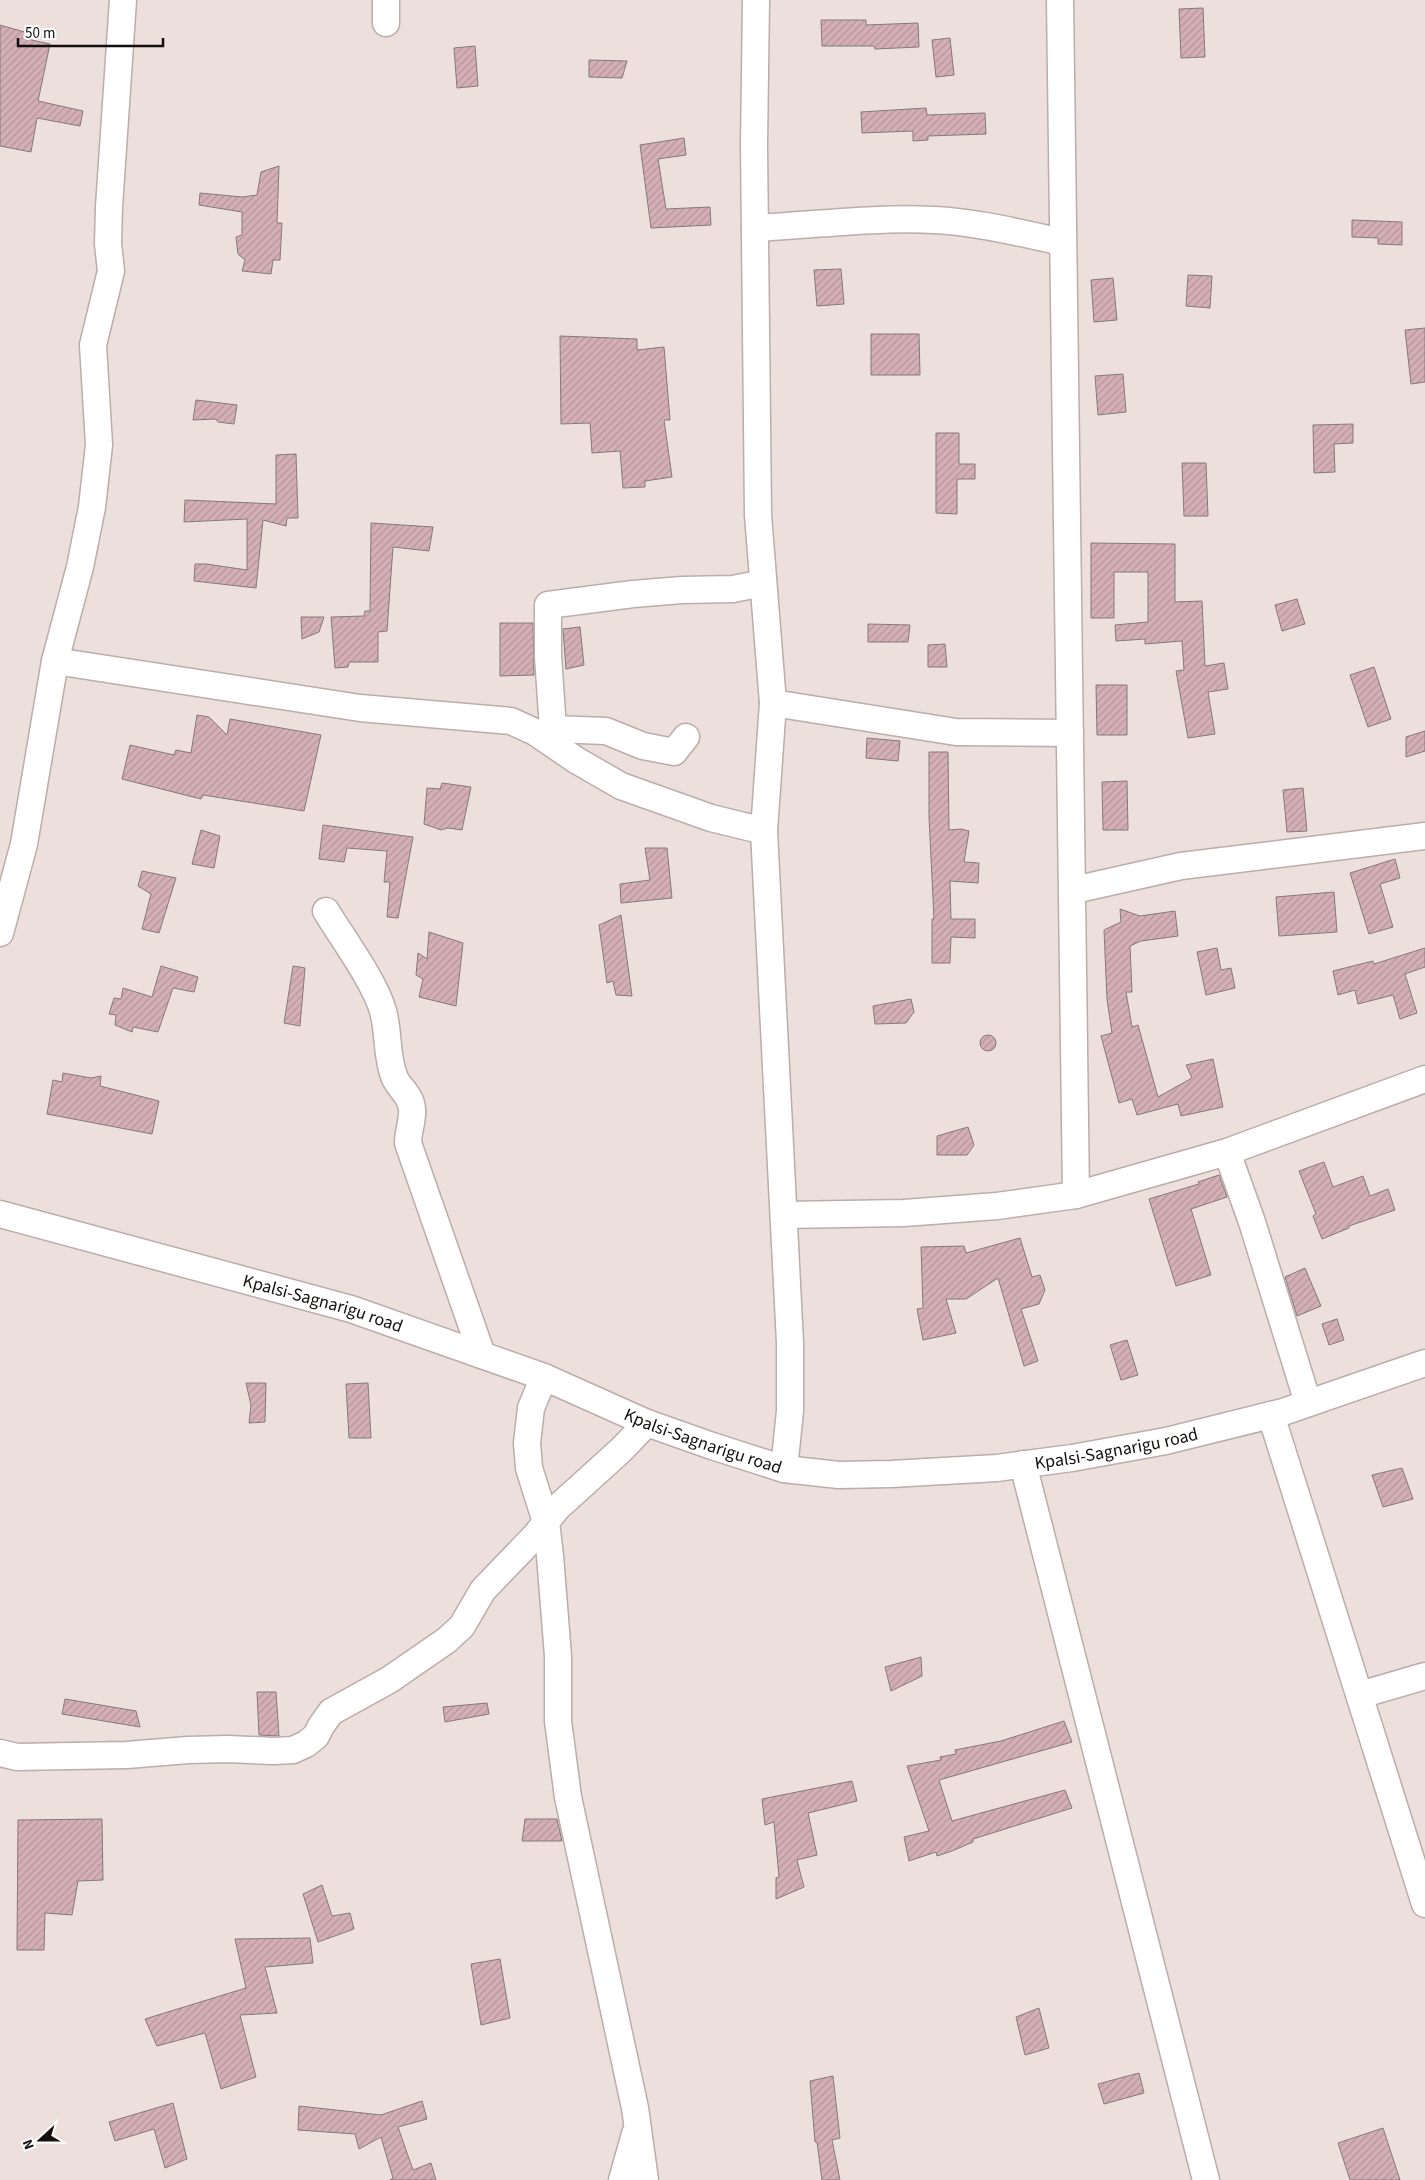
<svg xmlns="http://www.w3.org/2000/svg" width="1425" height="2180" viewBox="0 0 1425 2180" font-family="'Source Sans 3',sans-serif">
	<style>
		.building { fill: url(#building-hatch); stroke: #85797b }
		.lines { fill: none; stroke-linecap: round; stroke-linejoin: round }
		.minor-casing { stroke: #baadaa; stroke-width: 29 }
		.minor { stroke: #fff; stroke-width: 26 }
		.labels { text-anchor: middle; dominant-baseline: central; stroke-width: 5; stroke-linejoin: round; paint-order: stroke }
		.street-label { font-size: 18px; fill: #130f0e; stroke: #fff }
	</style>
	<defs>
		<pattern id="building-hatch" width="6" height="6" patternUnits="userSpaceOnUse" patternTransform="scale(1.25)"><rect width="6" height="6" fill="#d4afb6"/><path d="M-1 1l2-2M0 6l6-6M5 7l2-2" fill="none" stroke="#b5959b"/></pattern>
	</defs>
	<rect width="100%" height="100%" fill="#eddfdc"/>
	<path class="building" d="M 1203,8 L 1205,57 L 1181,58 L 1179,9 Z
		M 821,20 L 866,20 L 866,25 L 918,23 L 919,47 L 875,49 L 874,46 L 822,46 Z
		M 0,25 L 28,33 L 27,39 L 50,44 L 38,101 L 83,111 L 80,126 L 37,118 L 31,152 L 0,146 Z
		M 950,38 L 954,75 L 936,77 L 932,40 Z
		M 475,46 L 478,86 L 457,88 L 454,48 Z
		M 589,60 L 627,61 L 622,78 L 589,77 Z
		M 926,108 L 927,115 L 985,113 L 986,134 L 928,136 L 928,140 L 913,141 L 913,131 L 862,133 L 861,112 Z
		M 684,138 L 686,155 L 658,159 L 666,209 L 710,207 L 711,225 L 651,228 L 640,145 Z
		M 279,166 L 277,223 L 282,223 L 280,260 L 273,260 L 271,274 L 242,271 L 245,260 L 238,254 L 236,237 L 242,235 L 242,212 L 199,205 L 200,193 L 242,197 L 257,195 L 261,172 Z
		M 1352,220 L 1402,222 L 1402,245 L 1378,244 L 1378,238 L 1352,237 Z
		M 841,269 L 844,304 L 817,306 L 814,270 Z
		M 1188,275 L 1212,276 L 1210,308 L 1186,306 Z
		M 1113,278 L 1117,320 L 1094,322 L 1091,280 Z
		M 1425,328 L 1425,382 L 1411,384 L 1405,330 Z
		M 871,334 L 919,334 L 920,375 L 871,375 Z
		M 560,336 L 637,339 L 637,350 L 664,347 L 670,420 L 664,420 L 672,477 L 645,481 L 645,487 L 623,488 L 620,451 L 592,453 L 590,423 L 561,424 Z
		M 1123,374 L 1126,412 L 1098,415 L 1095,376 Z
		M 196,400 L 237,405 L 234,424 L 218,422 L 216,419 L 193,420 Z
		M 1353,424 L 1353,443 L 1334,444 L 1335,472 L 1314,473 L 1313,425 Z
		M 936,433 L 959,433 L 959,464 L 975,464 L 975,479 L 957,479 L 957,514 L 936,513 Z
		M 296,454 L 298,518 L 287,518 L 286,526 L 263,520 L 256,588 L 194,581 L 195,564 L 206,564 L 247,570 L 247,519 L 184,522 L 185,500 L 276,504 L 276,455 Z
		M 1182,463 L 1206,463 L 1208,516 L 1184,516 Z
		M 371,523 L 433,527 L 429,551 L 393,547 L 387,631 L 378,632 L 378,662 L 349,662 L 348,667 L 335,668 L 331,617 L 364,616 L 365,611 L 370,611 Z
		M 1091,543 L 1175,544 L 1175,602 L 1202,601 L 1205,666 L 1224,663 L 1228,689 L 1208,692 L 1215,734 L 1188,738 L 1176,671 L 1184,670 L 1182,641 L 1145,644 L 1145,639 L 1116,641 L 1115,625 L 1148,622 L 1148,572 L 1114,572 L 1114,618 L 1091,618 Z
		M 1297,599 L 1305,624 L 1282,631 L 1275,605 Z
		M 301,617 L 324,617 L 319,632 L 302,639 Z
		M 500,623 L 533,623 L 534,675 L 500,676 Z
		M 868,624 L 910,625 L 908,642 L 868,642 Z
		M 580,627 L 584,665 L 566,669 L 563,629 Z
		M 945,644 L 947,667 L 928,667 L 928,645 Z
		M 1374,667 L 1391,719 L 1368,727 L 1350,675 Z
		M 1096,685 L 1127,685 L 1127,735 L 1097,735 Z
		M 197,715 L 209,717 L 227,735 L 230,719 L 321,735 L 304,811 L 203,795 L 201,799 L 122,779 L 130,745 L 174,755 L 176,750 L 191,753 Z
		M 1425,731 L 1425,751 L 1406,757 L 1406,737 Z
		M 867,738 L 900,741 L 898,761 L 866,758 Z
		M 929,752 L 948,752 L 949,830 L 961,829 L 969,831 L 964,862 L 979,863 L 978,883 L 950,881 L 951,919 L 975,919 L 975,938 L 951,937 L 950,963 L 932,963 L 932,919 L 934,919 L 929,817 Z
		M 1127,781 L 1128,830 L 1103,830 L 1102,782 Z
		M 442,783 L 471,787 L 462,830 L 448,828 L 441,830 L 424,824 L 427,788 L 440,789 Z
		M 1303,788 L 1307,831 L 1287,832 L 1283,790 Z
		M 323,825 L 413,837 L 398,918 L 387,917 L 390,882 L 384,882 L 387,851 L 347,848 L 344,862 L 319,859 Z
		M 201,830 L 220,836 L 214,868 L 192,864 Z
		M 645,848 L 667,848 L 672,898 L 621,903 L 620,884 L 650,880 Z
		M 1395,859 L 1400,878 L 1380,884 L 1393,927 L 1369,934 L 1350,873 Z
		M 142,871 L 176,878 L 159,933 L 142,929 L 151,894 L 138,886 Z
		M 1334,892 L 1337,932 L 1279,936 L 1276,897 Z
		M 1120,909 L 1140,916 L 1175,911 L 1178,936 L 1141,941 L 1130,946 L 1132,992 L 1126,992 L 1132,1027 L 1138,1025 L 1158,1097 L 1192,1078 L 1186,1065 L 1213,1059 L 1223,1107 L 1181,1116 L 1178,1104 L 1137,1115 L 1132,1099 L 1119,1103 L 1101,1036 L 1112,1033 L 1107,999 L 1104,930 L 1121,922 Z
		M 621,915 L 632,996 L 616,995 L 613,981 L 607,983 L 599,925 Z
		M 429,932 L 463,943 L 456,1006 L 419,997 L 423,979 L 416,975 L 418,953 L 427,959 Z
		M 1217,948 L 1221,970 L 1231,968 L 1235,988 L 1206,995 L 1197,952 Z
		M 1425,948 L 1425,967 L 1405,974 L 1417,1013 L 1400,1019 L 1393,995 L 1358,1004 L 1355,990 L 1338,995 L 1333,971 L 1373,961 L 1374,964 Z
		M 161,966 L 198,977 L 194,992 L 173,988 L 158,1032 L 133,1027 L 132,1032 L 115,1025 L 116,1015 L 109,1014 L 114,998 L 121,999 L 123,988 L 152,997 Z
		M 293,966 L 305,968 L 300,1026 L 284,1023 Z
		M 911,999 L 914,1012 L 906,1023 L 875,1024 L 873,1006 Z
		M980 1043a8 8 0 1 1 16 0a8 8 0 1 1-16 0Z
		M 63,1073 L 91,1078 L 101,1076 L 100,1086 L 159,1101 L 152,1134 L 47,1114 L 53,1080 L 62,1082 Z
		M 968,1127 L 974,1145 L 967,1155 L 937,1155 L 937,1136 Z
		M 1324,1162 L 1333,1187 L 1363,1176 L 1370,1196 L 1388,1189 L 1395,1210 L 1349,1226 L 1349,1228 L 1322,1239 L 1313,1216 L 1316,1214 L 1299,1171 Z
		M 1219,1175 L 1227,1197 L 1191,1209 L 1211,1275 L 1176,1286 L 1149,1199 L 1199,1184 L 1198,1182 Z
		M 1020,1238 L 1032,1277 L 1040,1275 L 1045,1290 L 1039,1304 L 1021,1309 L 1038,1361 L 1024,1366 L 998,1278 L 966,1299 L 946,1299 L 956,1333 L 923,1340 L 917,1309 L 923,1308 L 921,1247 L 964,1246 L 966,1253 Z
		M 1305,1268 L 1321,1306 L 1297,1316 L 1285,1277 Z
		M 1337,1319 L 1344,1340 L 1329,1345 L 1322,1324 Z
		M 1127,1340 L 1138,1375 L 1121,1380 L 1110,1345 Z
		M 246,1383 L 266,1383 L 265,1422 L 249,1423 L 251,1405 Z
		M 368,1383 L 371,1438 L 349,1438 L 346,1384 Z
		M 1402,1468 L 1413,1499 L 1383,1507 L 1372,1475 Z
		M 921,1657 L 922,1676 L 891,1691 L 885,1667 Z
		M 257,1692 L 276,1692 L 279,1736 L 259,1735 Z
		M 65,1699 L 136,1711 L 140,1727 L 62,1714 Z
		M 487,1703 L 489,1714 L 445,1722 L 443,1707 Z
		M 1064,1721 L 1072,1742 L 939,1780 L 952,1821 L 1065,1790 L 1072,1808 L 973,1839 L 973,1842 L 952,1851 L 937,1856 L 936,1852 L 909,1861 L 904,1837 L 929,1831 L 907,1766 L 941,1760 L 940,1757 L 956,1754 L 955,1750 L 1001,1741 Z
		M 852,1781 L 857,1801 L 808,1813 L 817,1855 L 797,1860 L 804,1887 L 776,1899 L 776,1878 L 779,1877 L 774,1822 L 765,1825 L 762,1799 Z
		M 102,1819 L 103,1880 L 78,1881 L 72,1915 L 45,1913 L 44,1950 L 17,1950 L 18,1820 Z
		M 525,1819 L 557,1819 L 562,1841 L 522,1841 Z
		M 322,1885 L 332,1916 L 350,1913 L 354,1929 L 318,1942 L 303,1894 Z
		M 310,1938 L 313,1963 L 265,1967 L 277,2013 L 240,2015 L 256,2077 L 221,2089 L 205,2033 L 157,2046 L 145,2019 L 246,1988 L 235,1939 Z
		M 500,1959 L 510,2018 L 481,2025 L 471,1964 Z
		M 1039,2008 L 1049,2048 L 1025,2055 L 1016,2017 Z
		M 1139,2073 L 1144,2093 L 1104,2104 L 1098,2084 Z
		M 833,2076 L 840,2138 L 832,2140 L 840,2180 L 822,2180 L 817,2142 L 815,2142 L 810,2081 Z
		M 422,2101 L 427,2119 L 398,2127 L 413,2170 L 431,2163 L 436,2180 L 390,2180 L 393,2178 L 381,2137 L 359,2149 L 355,2134 L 298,2130 L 299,2106 L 381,2115 Z
		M 173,2103 L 187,2159 L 165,2168 L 154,2129 L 115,2141 L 109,2122 Z
		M 1383,2128 L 1400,2180 L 1350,2180 L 1338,2143 Z"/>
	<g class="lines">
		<defs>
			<g id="minor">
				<path d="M 756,0 L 754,145 L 758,515 L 773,703 L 764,831 L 790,1343 L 790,1411 L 784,1469"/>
				<path d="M 1060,0 C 1063,398 1073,796 1076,1195"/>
				<path d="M 386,23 L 386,0"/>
				<path d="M 755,228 C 814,225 875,217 934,220 C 977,222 1020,233 1062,242"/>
				<path d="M 55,661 L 360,708 L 511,721 L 535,732 L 576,760 L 621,786 L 711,818 L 764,831"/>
				<path d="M 773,703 L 956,732 L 1070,733"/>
				<path d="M 686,737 L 674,752 L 643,746 L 606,731 L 553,729 L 548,656 L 548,605 L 633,594 L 682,590 L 733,589 L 763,583"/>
				<path d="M 1074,890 L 1181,866 L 1425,836"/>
				<path d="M 326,911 C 343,939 375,982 383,1011 C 389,1032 386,1055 394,1076 C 398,1088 411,1094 412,1109 C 413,1121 408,1131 408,1143 L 482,1355"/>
				<path d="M 0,933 L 24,844 L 55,661 L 80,567 L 92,507 L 99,445 L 93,345 L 111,271 L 108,244 L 109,207 L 123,0"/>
				<path d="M 1227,1152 L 1252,1222 L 1308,1403"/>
				<path id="s1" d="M 0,1214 L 351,1309 L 544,1377 L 647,1423 L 712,1446 L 784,1469 L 839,1475 L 891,1474 L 997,1468 L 1072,1458 L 1166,1441 L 1283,1412 L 1425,1363"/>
				<path d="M 784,1215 L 904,1213 L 997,1206 L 1076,1195 L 1227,1152 L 1425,1079"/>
				<path d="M 544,1377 L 531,1408 L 527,1443 L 529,1468 L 546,1522 L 550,1556 L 558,1656 L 558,1721 L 568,1797 L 635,2108 L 645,2180"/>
				<path d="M 1271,1415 L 1425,1904"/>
				<path d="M 1023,1464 L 1206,2180"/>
				<path d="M 1360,1695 L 1425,1676"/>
				<path d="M 0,1753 L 17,1757 L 127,1755 L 188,1750 L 228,1749 L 274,1751 L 293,1750 L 306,1744 L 316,1736 L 321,1726 L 331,1712 L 389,1680 L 447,1640 L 462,1626 L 483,1590 L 536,1535 L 557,1508 L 621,1450 L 647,1423"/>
				<path d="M 622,2180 L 635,2134"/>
			</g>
		</defs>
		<use href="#minor" class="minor-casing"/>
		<use href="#minor" class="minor"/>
	</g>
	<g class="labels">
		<g class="street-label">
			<text stroke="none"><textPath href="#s1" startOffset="335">Kpalsi-Sagnarigu road</textPath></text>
			<text stroke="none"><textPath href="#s1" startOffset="740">Kpalsi-Sagnarigu road</textPath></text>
			<text stroke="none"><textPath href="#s1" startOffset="1160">Kpalsi-Sagnarigu road</textPath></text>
		</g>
	</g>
	<g transform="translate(40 2140) rotate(249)" stroke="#ffffff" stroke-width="4" paint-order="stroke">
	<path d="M0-4L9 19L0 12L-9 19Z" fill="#130f0e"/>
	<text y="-8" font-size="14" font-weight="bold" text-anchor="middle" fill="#130f0e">N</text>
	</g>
	<path d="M18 38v8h145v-8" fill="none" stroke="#130f0e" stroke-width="2.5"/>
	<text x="25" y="38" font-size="15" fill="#130f0e" stroke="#ffffff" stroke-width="4" paint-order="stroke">50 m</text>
</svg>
